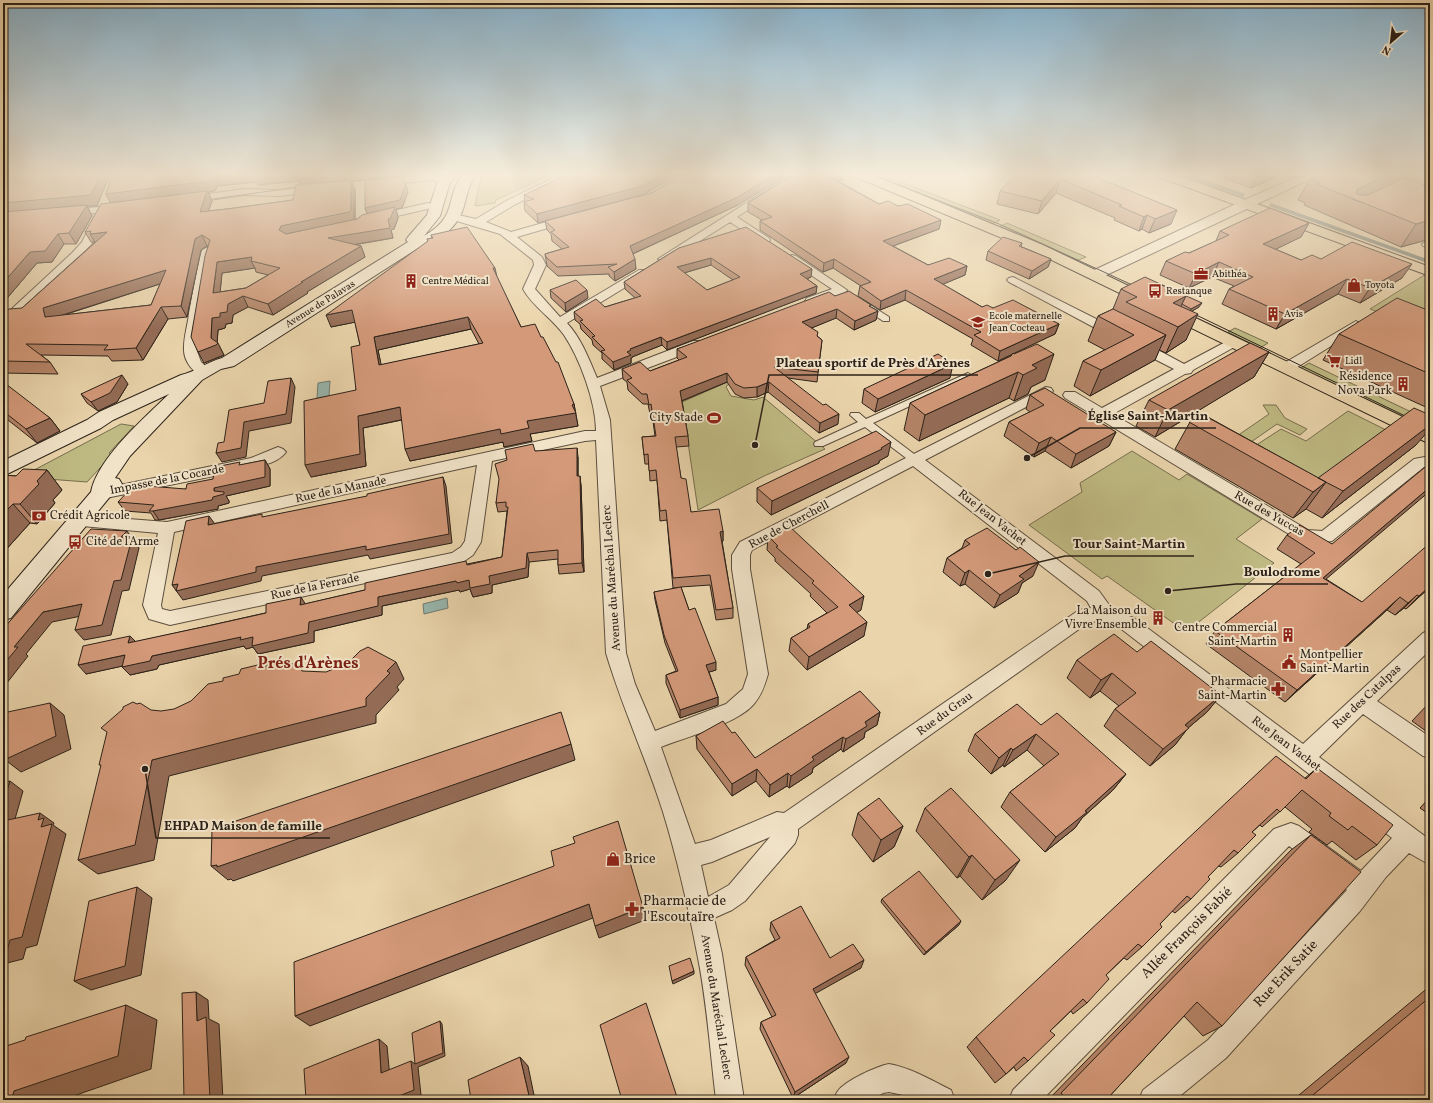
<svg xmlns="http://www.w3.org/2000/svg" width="1433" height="1103" viewBox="0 0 1433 1103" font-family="Vollkorn,serif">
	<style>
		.green { fill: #bfba83; stroke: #766e4e }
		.water { fill: #98b7af; stroke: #6d7b73 }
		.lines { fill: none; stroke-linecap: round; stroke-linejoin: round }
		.stream { stroke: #6d7b73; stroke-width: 3.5 }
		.pedestrian-casing { stroke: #5c4e3e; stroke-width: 2 }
		.minor-casing { stroke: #5c4e3e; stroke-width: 2 }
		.tertiary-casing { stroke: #5c4e3e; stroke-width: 2 }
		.secondary-casing { stroke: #2c2219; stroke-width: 2 }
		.primary-casing { stroke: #2c2219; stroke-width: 2 }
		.pedestrian { fill: #f1e3c8; fill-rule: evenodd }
		.minor { fill: #f1e3c8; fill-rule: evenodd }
		.tertiary { fill: #f1e3c8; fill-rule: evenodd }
		.secondary { fill: #f1e3c8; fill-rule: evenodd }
		.primary { fill: #ead4ab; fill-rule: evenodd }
		.tram { stroke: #2c2219; stroke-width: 1 }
		.wall { fill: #b58468; stroke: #2c2219; fill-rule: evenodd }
		.shaded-wall { fill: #946b55; stroke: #2c2219 }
		.building { fill: #d39979; stroke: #2c2219; fill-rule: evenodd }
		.labels { text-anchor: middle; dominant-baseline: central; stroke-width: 4; stroke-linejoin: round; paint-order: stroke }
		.far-poi-label { font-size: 10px; fill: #2c2219; stroke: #f1e3c8; text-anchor: start }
		.far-street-label { font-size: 10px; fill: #2c2219; stroke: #f1e3c8 }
		.poi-label { font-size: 12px; fill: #2c2219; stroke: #f1e3c8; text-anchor: end }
		.street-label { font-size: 12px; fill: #2c2219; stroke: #f1e3c8 }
		.near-poi-label { font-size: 14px; fill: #2c2219; stroke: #f1e3c8; text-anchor: start }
		.near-street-label { font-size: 14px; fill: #2c2219; stroke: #f1e3c8 }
		.district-label { font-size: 16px; font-weight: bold; fill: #7a1f14; stroke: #f1e3c8 }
		.leader { fill: none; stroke: #2c2219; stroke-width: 1.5 }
		.callout-dot { fill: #2c2219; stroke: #f1e3c8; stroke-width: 1.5 }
		.callout-label { font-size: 13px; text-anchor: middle; font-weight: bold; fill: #2c2219; stroke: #f1e3c8; stroke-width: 4; stroke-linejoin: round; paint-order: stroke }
	</style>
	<rect width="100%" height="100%" fill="#ead4ab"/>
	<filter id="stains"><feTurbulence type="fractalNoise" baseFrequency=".005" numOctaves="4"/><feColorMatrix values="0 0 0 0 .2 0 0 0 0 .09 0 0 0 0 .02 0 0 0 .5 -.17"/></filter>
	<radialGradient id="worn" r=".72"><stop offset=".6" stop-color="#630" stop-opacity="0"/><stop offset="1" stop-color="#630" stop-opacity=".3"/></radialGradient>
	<path class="green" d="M 485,174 L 552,174 L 496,200 L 495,203 L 475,206 L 481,177 Z
		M 885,176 L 1000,220 L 991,225 L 879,179 Z
		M 1007,223 L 1086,257 L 1076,261 L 1029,239 L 997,228 Z
		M 1426,274 L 1430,276 L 1430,331 L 1370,309 Z
		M 1235,328 L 1268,343 L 1260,348 L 1228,332 Z
		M 1309,363 L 1430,421 L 1430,433 L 1298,370 Z
		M 732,380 L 726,387 L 731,396 L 754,400 L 763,397 L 825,449 L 764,476 L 698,510 L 682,402 Z
		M 1263,405 L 1276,405 L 1285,418 L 1307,429 L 1300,435 L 1277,424 L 1238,451 L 1221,447 L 1269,414 Z
		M 1348,411 L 1388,431 L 1297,499 L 1241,455 L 1281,429 L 1306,441 Z
		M 121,424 L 134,426 L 109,453 L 113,454 L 87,482 L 21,477 Z
		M 1132,451 L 1179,480 L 1187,474 L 1262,519 L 1236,539 L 1274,563 L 1186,632 L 1107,576 L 1102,579 L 1029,525 L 1082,492 L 1080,483 Z"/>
	<path class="water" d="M 330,381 L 329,396 L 317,398 L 318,383 Z
		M 447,598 L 448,608 L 424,614 L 423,604 Z"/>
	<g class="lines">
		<path class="stream" d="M 1183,174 L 1243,195
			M 1271,205 L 1430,262"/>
		<defs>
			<path id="pedestrian" d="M 864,301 L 889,317 L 889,321 L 883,321 L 861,306 L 860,304 Z
				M 968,373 L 973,376 L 971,378 L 873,423 L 918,457 L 919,459 L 918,461 L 910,461 L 865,427 L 823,446 L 815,446 L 814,444 L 815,442 L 858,422 L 850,415 L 851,413 L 859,413 L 866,419 Z"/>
			<path id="minor" d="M 430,174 L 447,178 L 449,180 L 444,183 L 432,180 L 366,187 L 366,222 L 361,225 L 356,222 L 356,188 L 279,196 L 244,195 L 188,203 L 183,200 L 188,197 L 244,189 L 279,190 Z
				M 561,174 L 574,174 L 514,205 L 486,222 L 511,232 L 564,217 L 572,217 L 573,219 L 572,221 L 517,237 L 542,257 L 546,265 L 535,289 L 560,317 L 639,270 L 647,270 L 649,272 L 647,274 L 567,323 C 581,338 589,359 597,378 L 693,341 L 703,341 L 704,344 L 703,347 L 600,386 L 610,420 L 626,653 L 635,684 L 655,731 L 726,704 L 743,689 L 748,674 L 732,569 L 732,555 L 740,542 L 1046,387 L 1051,388 L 1053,391 L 1051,394 L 925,460 L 1099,591 L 1112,609 L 1134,618 L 1303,744 L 1423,633 L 1430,630 L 1430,650 L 1377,701 L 1430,737 L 1430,758 L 1423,756 L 1363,714 L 1319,757 L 1430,840 L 1430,865 L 1409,853 L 1386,877 L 1360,911 L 1226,1058 L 1175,1100 L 1139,1100 L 1143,1090 L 1208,1040 L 1347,890 L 1289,846 L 1042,1100 L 1009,1100 L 1013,1090 L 1274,829 L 1291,823 L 1299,826 L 1361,871 L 1392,838 L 1120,628 L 1105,621 L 1089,622 L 798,829 L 798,835 L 795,843 L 745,901 L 732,910 L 714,918 L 722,954 L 744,1100 L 716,1100 C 710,1051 707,1001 697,953 C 688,906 677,858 663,812 C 646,758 622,707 606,653 L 596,440 L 585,441 L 492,461 L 481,542 L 473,555 L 463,562 L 170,625 L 149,619 L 143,605 L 158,533 L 71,525 L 69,521 L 71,517 L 77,515 L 167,522 L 585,431 L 596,431 C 596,402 580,359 564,335 C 552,318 533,307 523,289 L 534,265 L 533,260 L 500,234 L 450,219 L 449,217 L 454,214 L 476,219 L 506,201 ZM 477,465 L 465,541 L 461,547 L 452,553 L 170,611 L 162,609 L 161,605 L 174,532 ZM 913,466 L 1087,601 L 1091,608 L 1079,610 L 784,813 L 777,812 L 711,840 L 695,844 L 661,747 C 686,737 736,724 753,705 C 761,696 765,685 768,674 L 750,569 L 750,555 L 752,550 ZM 770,837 L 729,885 L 708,897 L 701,865 L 712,862 Z
				M 792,174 L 804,174 L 737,217 L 769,238 L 770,240 L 769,242 L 761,242 L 730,222 L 668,261 L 664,262 L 658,259 Z
				M 1388,174 L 1404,174 L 1421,180 L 1430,178 L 1430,184 L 1421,186 Z
				M 428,203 L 432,204 L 433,206 L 432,208 L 375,221 L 370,218 L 371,216 Z
				M 120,205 L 125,208 L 124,210 L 66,216 L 61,213 L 66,210 Z
				M 99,215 L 104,218 L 91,245 L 7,327 L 3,328 L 3,317 L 72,253 L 82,242 L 95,216 Z
				M 1430,240 L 1430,247 L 1423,246 L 1422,244 Z
				M 208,247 L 214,250 L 209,266 L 196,348 L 201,362 L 211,371 L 209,374 C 194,378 183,360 184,347 C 184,336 188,324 189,313 C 193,292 196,271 202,250 Z
				M 792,255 L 796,256 L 847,290 L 845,293 L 815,304 L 807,304 L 805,301 L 807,298 L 832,289 L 788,260 L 786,258 Z
				M 1013,277 L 1120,331 L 1122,334 L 1120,337 L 1112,337 L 1009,282 L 1007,280 L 1009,278 Z
				M 1356,321 L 1362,325 L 1360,328 L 1291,371 L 1281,371 L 1279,368 L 1281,365 Z
				M 1233,338 L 1239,342 L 1238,345 L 1193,370 L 1191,373 L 1185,374 L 1113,414 L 1308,530 L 1322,531 L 1414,459 L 1430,456 L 1430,466 L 1424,467 L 1332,541 L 1314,544 L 1297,539 L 1065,398 L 1063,395 L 1065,392 L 1075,392 L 1102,408 L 1174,369 L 1133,348 L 1132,345 L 1133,342 L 1143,342 L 1184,364 Z
				M 278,447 L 283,449 L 286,452 C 279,462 264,465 253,468 L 101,499 L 95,498 L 93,494 L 95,490 L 101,489 L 251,458 Z
				M 889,1064 C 911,1068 931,1080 951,1090 L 955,1100 L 913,1100 L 903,1095 L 889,1092 L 883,1093 L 872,1100 L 834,1100 C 835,1097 836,1093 838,1091 C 845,1081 877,1066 889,1064 Z"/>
			<path id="tertiary" d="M 1304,174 L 1321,174 L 1100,278 L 1090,278 L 1088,275 L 1090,272 L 1242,201 Z"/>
			<path id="secondary" d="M 444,174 L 459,174 L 450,182 L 440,216 L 424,236 C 459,216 444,199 463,174 L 476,174 C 469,185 467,194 464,206 C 458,228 439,241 418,248 L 234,366 L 221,369 L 202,380 L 130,456 L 115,478 L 119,479 L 122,484 L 108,499 L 11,618 L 3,620 L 3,595 L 91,492 C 97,459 145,417 169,394 L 113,420 L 101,428 L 3,476 L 3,461 L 87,420 L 99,412 L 181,375 C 195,372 207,362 222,358 L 408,242 L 406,240 L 408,237 L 427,215 L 438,180 Z"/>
			<path id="primary" d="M 854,174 L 871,174 L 1043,245 L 1430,430 L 1430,444 L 1033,251 L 856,177 Z
				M 1157,174 L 1175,174 L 1430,267 L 1430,276 L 1159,177 Z"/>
		</defs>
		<use href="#pedestrian" class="pedestrian-casing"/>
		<use href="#minor" class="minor-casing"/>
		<use href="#tertiary" class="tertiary-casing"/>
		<use href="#secondary" class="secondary-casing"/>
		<use href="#primary" class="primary-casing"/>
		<use href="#pedestrian" class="pedestrian"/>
		<use href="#minor" class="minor"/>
		<use href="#tertiary" class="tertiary"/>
		<use href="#secondary" class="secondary"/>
		<use href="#primary" class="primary"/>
		<path class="tram" d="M 870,174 L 999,224 L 1141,289
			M 340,182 L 417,174
			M 199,201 L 306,186
			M 1188,311 L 1430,428"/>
	</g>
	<path class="wall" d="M 3,174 L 110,174 L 97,206 L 87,206 L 92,216 L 76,244 L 64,244 L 52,262 L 37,263 L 3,303 Z
		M 113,174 L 407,174 L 406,175 L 352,181 L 354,190 L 354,220 L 357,219 L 367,214 L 365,208 L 408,192 L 402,208 L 396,209 L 398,218 L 394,229 L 391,230 L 393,238 L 354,245 L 361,246 L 365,257 L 307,292 L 308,293 L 273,315 L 248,307 L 233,315 L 232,323 L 226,324 L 225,328 L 218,330 L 217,343 L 224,355 L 222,356 L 204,363 L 208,246 L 207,246 L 201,250 L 187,317 L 168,319 L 143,360 L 112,361 L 108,356 L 41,355 L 50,362 L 58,374 L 3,373 L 3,314 L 22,308 L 95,242 L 91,242 L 85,232 L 111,203 L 106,194 ZM 299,181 L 301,185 L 293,200 L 227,209 L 208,211 L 212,201 L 208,192 L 215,191 L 217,186 L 256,182 L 258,185 ZM 255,268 L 256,272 L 268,275 L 246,288 L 220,292 L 222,273 ZM 160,284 L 151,305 L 64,315 Z
		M 794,174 L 843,174 L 842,180 L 838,181 L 879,204 L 898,206 L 941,220 L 939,229 L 893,246 L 928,265 L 967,266 L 965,275 L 942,284 L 982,307 L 993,308 L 1059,324 L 1055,334 L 1013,353 L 1045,380 L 1031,387 L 1028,394 L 1014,401 L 1009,398 L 919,441 L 904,430 L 910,403 L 1011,356 L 1012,354 L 998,361 L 971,345 L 973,339 L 905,300 L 880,310 L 858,296 L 860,286 L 861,286 L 833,268 L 823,272 L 760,230 L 760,221 L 762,220 L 748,212 L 748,203 Z
		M 1089,174 L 1171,224 L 1149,233 L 1142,229 L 1139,231 L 1114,220 L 1115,218 L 1056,193 L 1038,214 L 997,204 L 1000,191 Z
		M 1214,174 L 1283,174 L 1251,188 Z
		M 1319,174 L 1430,174 L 1430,239 L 1401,247 L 1304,205 L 1305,203 L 1298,200 L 1310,179 ZM 1410,175 L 1414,176 L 1411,180 L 1407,179 Z
		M 651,193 L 738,205 L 633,254 L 636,269 L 615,281 L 609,276 L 609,274 L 558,276 L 547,266 L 545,254 L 562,249 L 552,241 L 551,234 L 547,230 L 545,221 Z
		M 524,195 L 642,195 L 538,223 L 525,211 L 524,202 L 525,202 Z
		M 1309,223 L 1301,237 L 1275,249 L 1301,260 L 1321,259 L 1402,278 L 1360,303 L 1338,294 L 1276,329 L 1222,304 L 1229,289 L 1234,286 L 1212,277 L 1189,288 L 1160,275 L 1166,261 L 1189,253 L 1216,241 L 1220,231 Z
		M 431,235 L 495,268 L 497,277 L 521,327 L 541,337 L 574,404 L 578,426 L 530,434 L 532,441 L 504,447 L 503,442 L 410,461 L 402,420 L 363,428 L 366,466 L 311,477 L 356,390 L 360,345 L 355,322 L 331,327 L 428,241 L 427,239 L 432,238 ZM 471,329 L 479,344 L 381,365 L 378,350 Z
		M 1022,243 L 1021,247 L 1051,259 L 1048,267 L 1029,279 L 986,260 L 988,251 Z
		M 679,248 L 811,277 L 807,279 L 817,286 L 816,293 L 667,350 L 662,345 L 632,357 L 632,358 L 631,358 L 631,363 L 614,370 L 602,359 L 602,353 L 593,345 L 592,340 L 581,329 L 580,324 L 575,320 L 574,312 L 605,307 L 635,298 L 625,289 L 624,282 ZM 711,265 L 733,280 L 707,290 L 684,273 Z
		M 1121,289 L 1199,307 L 1192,311 L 1186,340 L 1166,353 L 1159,350 L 1155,360 L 1090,396 L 1074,386 L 1083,361 L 1105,350 L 1088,341 L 1098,316 L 1113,309 Z
		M 550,290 L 588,298 L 566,312 L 551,298 Z
		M 835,296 L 871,307 L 878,311 L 876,320 L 854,330 L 836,318 L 811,328 L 817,336 L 822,340 L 817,382 L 788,378 L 838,424 L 819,433 L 768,392 L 757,397 L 744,398 L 735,394 L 727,382 L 682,401 L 688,436 L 689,446 L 676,447 L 681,478 L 691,512 L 723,531 L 723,541 L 722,541 L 733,608 L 733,618 L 716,620 L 710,585 L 681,587 L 689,610 L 716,670 L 709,672 L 718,697 L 718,705 L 680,718 L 666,683 L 666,675 L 676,671 L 665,643 L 655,600 L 654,592 L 678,588 L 673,588 L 667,520 L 660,521 L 657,480 L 650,481 L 649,464 L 645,464 L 642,437 L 655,436 L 652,414 L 650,414 L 648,404 L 643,404 L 628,390 L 627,382 L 623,379 L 622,369 L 650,371 L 679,360 L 677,358 L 677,349 Z
		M 1430,311 L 1430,409 L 1323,360 L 1339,334 Z
		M 1269,352 L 1254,377 L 1197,411 L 1318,478 L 1416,445 L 1322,518 L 1306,509 L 1293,518 L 1175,449 L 1195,413 L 1155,437 L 1136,426 L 1149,400 Z
		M 950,378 L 875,412 L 862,403 L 864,389 Z
		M 128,384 L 117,402 L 98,411 L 87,403 L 81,394 Z
		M 3,386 L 50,418 L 60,431 L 37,443 L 3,416 Z
		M 1030,395 L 1116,432 L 1109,446 L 1071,468 L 1045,451 L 1034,457 L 1004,436 L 1009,422 L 1030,412 L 1026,409 Z
		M 535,451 L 578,457 L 578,476 L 581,485 L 584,572 L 559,574 L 558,565 L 558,559 L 529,562 L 528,577 L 492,585 L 492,593 L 473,597 L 470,589 L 460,592 L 459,590 L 382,606 L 382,615 L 314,631 L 314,642 L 258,654 L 253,647 L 246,649 L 244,646 L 159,665 L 157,669 L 130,675 L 122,667 L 122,666 L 86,674 L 135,642 L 212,625 L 305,604 L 365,590 L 467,564 L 502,557 L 507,511 L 498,512 L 496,503 L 507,460 Z
		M 888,456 L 879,461 L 879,463 L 771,515 L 757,502 L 757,488 Z
		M 265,460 L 270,469 L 270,486 L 226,496 L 229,501 L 229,503 L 218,506 L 218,509 L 159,520 L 155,520 L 151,513 L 125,511 L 118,502 L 186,489 L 213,479 L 241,465 Z
		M 47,470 L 62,490 L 53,500 L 55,503 L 37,524 L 30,523 L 3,553 L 3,475 L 16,476 Z
		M 1287,535 L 1332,544 L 1326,579 L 1362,602 L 1430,587 L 1406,609 L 1404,608 L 1395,615 L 1387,610 L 1285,702 L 1206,644 L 1215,631 L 1301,564 L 1277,549 Z
		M 768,536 L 861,610 L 857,612 L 864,636 L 807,670 L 789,651 L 791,638 L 807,629 L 808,624 L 827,613 L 810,596 L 811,594 L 775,561 L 775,558 L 767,550 Z
		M 965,540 L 1033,576 L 1022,583 L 1018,593 L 994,608 L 965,584 L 960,586 L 943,572 L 947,558 L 962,548 Z
		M 1137,652 L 1221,695 L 1207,712 L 1188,728 L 1175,745 L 1150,766 L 1104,726 L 1115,709 L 1119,706 L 1100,691 L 1090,698 L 1067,678 L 1077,660 Z
		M 1430,702 L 1430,734 L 1412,721 Z
		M 880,712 L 877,725 L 865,732 L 864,738 L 843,752 L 841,749 L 813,768 L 812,773 L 789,788 L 787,786 L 769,797 L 756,781 L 732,796 L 697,749 L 696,736 L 732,733 L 755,758 Z
		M 1041,725 L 1126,774 L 1113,790 L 1082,818 L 1075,828 L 1045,852 L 1001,807 L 1010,792 L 1044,766 L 1027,750 L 1004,767 L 1003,765 L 991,774 L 968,751 L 975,734 Z
		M 1317,768 L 1377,845 L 1356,860 L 1332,841 L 1327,845 L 1309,832 L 1312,829 L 1285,807 L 1262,827 L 1260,825 L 1252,832 L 1238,853 L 1221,867 L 1218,866 L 1208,877 L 1191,899 L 1175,913 L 1172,911 L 1160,924 L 1142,947 L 1127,960 L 1124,958 L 1106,975 L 1087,1003 L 1073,1014 L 1071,1011 L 1050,1031 L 1028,1061 L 1016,1071 L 1014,1067 L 1006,1074 L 995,1083 L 967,1047 L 976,1037 L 1305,778 Z
		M 1430,797 L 1430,815 L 1420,808 Z
		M 925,808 L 1006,880 L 982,900 L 960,876 L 957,878 L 916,831 Z
		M 858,813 L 903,826 L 894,847 L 873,862 L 852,835 Z
		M 1311,835 L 1222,1026 L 1203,1036 L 1184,1016 L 1106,1100 L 1048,1100 L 1291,850 Z
		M 882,899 L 959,925 L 924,955 L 881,902 Z
		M 771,922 L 830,958 L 861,968 L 815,993 L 846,1063 L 793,1098 L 760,1029 L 761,1022 L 772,1017 L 745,965 L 746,957 L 775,940 L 770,930 Z
		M 1430,986 L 1430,1100 L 1293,1100 Z"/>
	<path class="shaded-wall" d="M 101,174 L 110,174 L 97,206 L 87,206 L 92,216 L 76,244 L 69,233 L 3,214 L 3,203 Z
		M 226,174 L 407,174 L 406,175 L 352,181 L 354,190 L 354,220 L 286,237 L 279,230 L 301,186 L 299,181 L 258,185 L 256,182 L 217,186 L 215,191 L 208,192 L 212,201 L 205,222 L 111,204 L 106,194 L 212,176 Z
		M 665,174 L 681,174 L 642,195 L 538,223 L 537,214 Z
		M 775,174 L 789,174 L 738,205 L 630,255 L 630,246 Z
		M 836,174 L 843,174 L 842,180 L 828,185 L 829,177 Z
		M 1262,174 L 1283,174 L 1251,188 L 1257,176 Z
		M 1389,174 L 1410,174 L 1405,182 L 1362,203 L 1352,199 L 1358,189 Z
		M 1060,179 L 1056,193 L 1038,214 L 1042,201 Z
		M 406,184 L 408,192 L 402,208 L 396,209 L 398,218 L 394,229 L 391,230 L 393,238 L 332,248 L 328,238 L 388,219 L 368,216 L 365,208 Z
		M 1177,210 L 1171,224 L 1149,233 L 1155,219 Z
		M 1147,215 L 1142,229 L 1139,231 L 1144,217 Z
		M 941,220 L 939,229 L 882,250 L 883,241 Z
		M 1430,220 L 1430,239 L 1401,247 L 1416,224 Z
		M 1309,223 L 1301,237 L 1256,259 L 1263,244 Z
		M 107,232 L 96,244 L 90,234 Z
		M 58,234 L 64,244 L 52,262 L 37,263 L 3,303 L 3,283 L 30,252 Z
		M 202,235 L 207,246 L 201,250 L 187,317 L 181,306 L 195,239 Z
		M 361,246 L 365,257 L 307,292 L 308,293 L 273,315 L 268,304 L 301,282 Z
		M 252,257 L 251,261 L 255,268 L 222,273 L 219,304 L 213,293 L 217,262 Z
		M 711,258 L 711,265 L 677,275 L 677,267 Z
		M 635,259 L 636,269 L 615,281 L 614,272 Z
		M 834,259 L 833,268 L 823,272 L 824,263 Z
		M 1051,259 L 1048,267 L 1029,279 L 1032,271 Z
		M 1219,262 L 1212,277 L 1189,288 L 1196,274 Z
		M 1412,264 L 1402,278 L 1360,303 L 1370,288 Z
		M 967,266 L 965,275 L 932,289 L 934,279 Z
		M 812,269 L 811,277 L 799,281 L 800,274 Z
		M 166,270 L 172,280 L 50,319 L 45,317 L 43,308 Z
		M 1347,279 L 1338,294 L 1276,329 L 1285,314 Z
		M 817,286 L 816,293 L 667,350 L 667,342 Z
		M 587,290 L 588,298 L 566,312 L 565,303 Z
		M 906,290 L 905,300 L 880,310 L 881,301 Z
		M 243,296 L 248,307 L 233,315 L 232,323 L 226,324 L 225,328 L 218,330 L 217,344 L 218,343 L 224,355 L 204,363 L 198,352 L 211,338 L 212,318 L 220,313 L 228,304 Z
		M 1186,296 L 1174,321 L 1173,303 Z
		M 1202,303 L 1199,307 L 1189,313 L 1191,309 Z
		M 161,307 L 168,319 L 143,360 L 136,348 Z
		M 837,309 L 836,318 L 802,332 L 802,322 Z
		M 352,310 L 356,322 L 331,327 L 326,315 Z
		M 878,311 L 876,320 L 854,330 L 855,321 Z
		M 1198,314 L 1186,340 L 1166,353 L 1178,327 Z
		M 468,317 L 471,329 L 378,350 L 384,378 L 379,365 L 374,337 Z
		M 1059,324 L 1055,334 L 998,361 L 1000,351 Z
		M 1166,335 L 1155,360 L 1090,396 L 1101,370 Z
		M 661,337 L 662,345 L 632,357 L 632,358 L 631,358 L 631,363 L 614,370 L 613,362 L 630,349 Z
		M 1269,352 L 1254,377 L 1155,437 L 1168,410 Z
		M 1054,354 L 1045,380 L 1031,387 L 1028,394 L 1014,401 L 1023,375 L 1032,365 Z
		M 953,364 L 950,378 L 875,412 L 878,399 Z
		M 1018,372 L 1009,398 L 919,441 L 925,415 Z
		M 727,373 L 727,382 L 681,401 L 680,391 Z
		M 122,375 L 128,384 L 117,402 L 98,411 L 91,402 Z
		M 291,378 L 295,387 L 291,423 L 249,431 L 246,457 L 222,462 L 216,453 L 244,422 Z
		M 769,382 L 768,392 L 757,397 L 757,387 Z
		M 574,404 L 578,426 L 530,434 L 532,441 L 504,447 L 503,442 L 410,461 L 405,449 L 527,421 Z
		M 400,407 L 405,419 L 363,428 L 366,466 L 311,477 L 305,465 L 358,416 Z
		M 839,414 L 838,424 L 819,433 L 820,423 Z
		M 50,418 L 60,431 L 37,443 L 26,429 Z
		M 1430,425 L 1430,429 L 1416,445 L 1322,518 L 1343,491 Z
		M 1116,432 L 1109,446 L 1071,468 L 1076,454 Z
		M 1051,437 L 1045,451 L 1034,457 L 1039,443 Z
		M 891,442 L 888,456 L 879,461 L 879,463 L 771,515 L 772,501 Z
		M 577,448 L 578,457 L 578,485 L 577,476 Z
		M 3,452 L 8,457 L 3,459 Z
		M 265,460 L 270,469 L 270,486 L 226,496 L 229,501 L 229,503 L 218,506 L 218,509 L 159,520 L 153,511 L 214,491 L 214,488 Z
		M 47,470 L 62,490 L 53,500 L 55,503 L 37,524 L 20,504 L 37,481 Z
		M 580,476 L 581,485 L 584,572 L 582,563 Z
		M 443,477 L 446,486 L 452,543 L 370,559 L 368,555 L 262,576 L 261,581 L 183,600 L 172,585 L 256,567 Z
		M 1326,482 L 1306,509 L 1293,518 L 1313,492 Z
		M 1430,487 L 1430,491 L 1312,591 L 1323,578 Z
		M 13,504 L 30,523 L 3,553 L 3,514 Z
		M 209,516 L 215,524 L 208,525 Z
		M 127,531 L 139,548 L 129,590 L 122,591 L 111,635 L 84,640 L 75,630 L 121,537 Z
		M 723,531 L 723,541 L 720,542 L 720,532 Z
		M 527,553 L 529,562 L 528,577 L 492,585 L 492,593 L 473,597 L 470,589 L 460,592 L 459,590 L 382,606 L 382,615 L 314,631 L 314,642 L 258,654 L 253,647 L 246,649 L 244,646 L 159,665 L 157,669 L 130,675 L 122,667 L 152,656 L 309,622 L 378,597 L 456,581 L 489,576 Z
		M 1039,562 L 1033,576 L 1022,583 L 1018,593 L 994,608 L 1000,595 L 1019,576 Z
		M 969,570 L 965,584 L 960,586 L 965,573 Z
		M 1430,586 L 1430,587 L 1406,609 L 1419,596 Z
		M 1417,595 L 1404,608 L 1395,615 L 1408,603 Z
		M 864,596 L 861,610 L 847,618 L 849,605 Z
		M 301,597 L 306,605 L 300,605 Z
		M 1400,597 L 1387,610 L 1285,702 L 1297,690 Z
		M 82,604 L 91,614 L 52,622 L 26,654 L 28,656 L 3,688 L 3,665 L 14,647 L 43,612 Z
		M 867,622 L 864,636 L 807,670 L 809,657 Z
		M 130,636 L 138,644 L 128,643 Z
		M 125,655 L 132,664 L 86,674 L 78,665 Z
		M 396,662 L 404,679 L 397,687 L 399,690 L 376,715 L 376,723 L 169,776 L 154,860 L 98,874 L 78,860 L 152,760 L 366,698 L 387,671 Z
		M 716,662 L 716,670 L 706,673 L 706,665 Z
		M 266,663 L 278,680 L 266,668 Z
		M 1112,673 L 1100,691 L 1090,698 L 1101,680 Z
		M 1221,695 L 1207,712 L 1188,728 L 1175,745 L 1150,766 L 1163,749 L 1185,725 Z
		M 718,697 L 718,705 L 680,718 L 680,710 Z
		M 50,703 L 64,715 L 71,749 L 21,772 L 8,762 L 3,764 L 3,745 Z
		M 880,712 L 877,725 L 865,732 L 864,738 L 843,752 L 846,739 L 865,722 Z
		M 1036,734 L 1027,750 L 1004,767 L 1013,750 Z
		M 843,737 L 841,749 L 813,768 L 812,773 L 789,788 L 791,776 L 812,757 Z
		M 571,744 L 575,760 L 233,881 L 231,879 L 228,880 L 211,866 Z
		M 1011,748 L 1003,765 L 991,774 L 999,758 Z
		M 757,769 L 756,781 L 732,796 L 732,784 Z
		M 788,773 L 787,786 L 769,797 L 770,785 Z
		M 1126,774 L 1113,790 L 1082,818 L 1075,828 L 1045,852 L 1056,837 Z
		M 10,781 L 23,791 L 11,833 L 3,827 L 3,802 Z
		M 40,813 L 54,823 L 53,825 L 66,834 L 37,945 L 26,948 L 23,959 L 7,963 L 4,974 L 3,974 L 3,952 L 41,827 L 38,820 Z
		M 903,826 L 894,847 L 873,862 L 881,840 Z
		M 972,855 L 960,876 L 957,878 L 969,857 Z
		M 1020,860 L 1006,880 L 982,900 L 995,880 Z
		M 137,887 L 152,898 L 141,975 L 91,990 L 74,981 Z
		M 589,904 L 593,918 L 310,1026 L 295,1016 Z
		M 643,907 L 645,920 L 599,938 L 595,926 Z
		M 961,921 L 959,925 L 924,955 L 926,952 Z
		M 864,960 L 861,968 L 811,996 L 813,989 Z
		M 694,971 L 694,974 L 673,984 L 672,981 Z
		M 196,992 L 208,1000 L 209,1019 L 219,1024 L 223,1100 L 210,1100 L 197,1021 Z
		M 126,1005 L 157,1020 L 151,1069 L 62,1100 L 5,1100 L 14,1091 Z
		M 440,1021 L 442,1024 L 445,1056 L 418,1067 L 421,1095 L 410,1100 L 389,1100 L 411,1061 L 415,1064 Z
		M 379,1039 L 387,1046 L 390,1078 L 381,1073 Z
		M 520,1057 L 528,1066 L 535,1100 L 530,1100 Z
		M 849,1057 L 846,1063 L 793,1098 L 795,1092 Z"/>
	<path class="building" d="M 3,174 L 101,174 L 91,195 L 3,203 Z
		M 113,174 L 226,174 L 212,176 L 210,181 L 106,194 Z
		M 255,174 L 265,174 L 254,175 Z
		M 298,174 L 316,174 L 297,176 Z
		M 568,174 L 665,174 L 642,186 L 537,214 L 524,202 L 534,199 L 524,195 Z
		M 685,174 L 775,174 L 738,197 L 630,246 L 635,259 L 614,272 L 608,267 L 617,264 L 557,267 L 546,257 L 545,254 L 569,247 L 551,232 L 555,230 L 545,221 L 651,193 Z
		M 794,174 L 836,174 L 829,177 L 879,204 L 888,201 L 898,206 L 908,204 L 941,220 L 883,241 L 928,265 L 949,258 L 967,266 L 934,279 L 982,307 L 987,305 L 993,308 L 1013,300 L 1059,324 L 1000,351 L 974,335 L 981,332 L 906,290 L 881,301 L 860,286 L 871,282 L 834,259 L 824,263 L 760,221 L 772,217 L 748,203 Z
		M 1016,174 L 1089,174 L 1177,210 L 1155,219 L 1147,215 L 1144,217 L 1119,206 L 1122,205 L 1060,179 L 1042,201 L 1000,191 Z
		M 1251,174 L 1262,174 L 1257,176 Z
		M 1320,174 L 1389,174 L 1358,189 L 1356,193 L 1359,195 L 1368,195 L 1404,178 L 1430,187 L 1430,220 L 1416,224 L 1316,184 L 1320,182 L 1310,179 Z
		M 1421,174 L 1430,174 L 1430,178 Z
		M 401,177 L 406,184 L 400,200 L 365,208 L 365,180 Z
		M 351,180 L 351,210 L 349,212 L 281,226 L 279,230 L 286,234 L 357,219 L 362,215 L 395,207 L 390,219 L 388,219 L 390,228 L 328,238 L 361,246 L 301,282 L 303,282 L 268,304 L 243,296 L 228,304 L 227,312 L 220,313 L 220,317 L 212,318 L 211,338 L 218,343 L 216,345 L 198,352 L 191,337 L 205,256 L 210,240 L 202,235 L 195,239 L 181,306 L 161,307 L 136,348 L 104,350 L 108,345 L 26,344 L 50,362 L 3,361 L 3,314 L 9,309 L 22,308 L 107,232 L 90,234 L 91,231 L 85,232 L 101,204 L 207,191 L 200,212 L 227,209 L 293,200 L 296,185 ZM 252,257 L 251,261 L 280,268 L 246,288 L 213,293 L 217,262 ZM 166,270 L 151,305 L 45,317 L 43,308 Z
		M 87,205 L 69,233 L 58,234 L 45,251 L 30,252 L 3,283 L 3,212 Z
		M 1270,208 L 1309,223 L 1263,244 L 1301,260 L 1312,255 L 1321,259 L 1352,242 L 1412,264 L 1370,288 L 1347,279 L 1285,314 L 1229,289 L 1253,277 L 1219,262 L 1196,274 L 1166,261 L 1185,252 L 1189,253 L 1229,235 L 1220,231 Z
		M 467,227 L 495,268 L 493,268 L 521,327 L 535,324 L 541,337 L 543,337 L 556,362 L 558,362 L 574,404 L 572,405 L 576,413 L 527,421 L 529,428 L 501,434 L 500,429 L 405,449 L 400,407 L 358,416 L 360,454 L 305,465 L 304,401 L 356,390 L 351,347 L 360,345 L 352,310 L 326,315 L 428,241 L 427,239 L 433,238 L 431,235 ZM 468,317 L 483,343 L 379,365 L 374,337 Z
		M 746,227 L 812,269 L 800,274 L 817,286 L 667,342 L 661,337 L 630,349 L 631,350 L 627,352 L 631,355 L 613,362 L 601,351 L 605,350 L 592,337 L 595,336 L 580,321 L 583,320 L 574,312 L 596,299 L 605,307 L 641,296 L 624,282 L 679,248 ZM 711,258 L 740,277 L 707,290 L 677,267 Z
		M 1003,237 L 1022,243 L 1019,246 L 1051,259 L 1032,271 L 988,251 Z
		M 1145,277 L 1186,296 L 1173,303 L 1198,314 L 1178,327 L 1126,302 L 1137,297 L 1121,289 Z
		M 576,280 L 587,290 L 565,303 L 550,290 Z
		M 1162,285 L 1202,303 L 1191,309 L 1182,304 L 1186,296 Z
		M 849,291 L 871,305 L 869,306 L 878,311 L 855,321 L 837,309 L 802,322 L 818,332 L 817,336 L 822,340 L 818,372 L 774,367 L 823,405 L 826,404 L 839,414 L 820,423 L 769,382 L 757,387 L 744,388 L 735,384 L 727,373 L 680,391 L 688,436 L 675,437 L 681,478 L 686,479 L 691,512 L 719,509 L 723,531 L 720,532 L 733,608 L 716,610 L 710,575 L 673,578 L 666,510 L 660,511 L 656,470 L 649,471 L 648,454 L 644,455 L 642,437 L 656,436 L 651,404 L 649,405 L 647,394 L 642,394 L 627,380 L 632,378 L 622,369 L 640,362 L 650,371 L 687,357 L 677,349 L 829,292 L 835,296 Z
		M 1397,298 L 1430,311 L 1430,374 L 1339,334 Z
		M 1113,309 L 1166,335 L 1101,370 L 1083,361 L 1134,335 L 1098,316 Z
		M 1250,343 L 1269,352 L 1168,410 L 1149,400 Z
		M 1037,344 L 1054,354 L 1032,365 L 1037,368 L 1023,375 L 1018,372 L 925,415 L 910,403 L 1011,356 L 1013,353 L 1014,354 Z
		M 938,354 L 953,364 L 878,399 L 864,389 Z
		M 122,375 L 110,393 L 91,402 L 81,394 Z
		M 291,378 L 286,414 L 244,422 L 241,448 L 216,453 L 218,443 L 224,442 L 229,410 L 264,403 L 268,381 Z
		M 6,384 L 50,418 L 26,429 L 3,411 L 3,386 Z
		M 1045,388 L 1116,432 L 1076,454 L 1051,437 L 1039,443 L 1009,422 L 1044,405 L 1030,395 Z
		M 1414,408 L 1430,415 L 1430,425 L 1343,491 L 1318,478 Z
		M 1196,411 L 1326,482 L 1313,492 L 1189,422 Z
		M 876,431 L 891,442 L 881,448 L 882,449 L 772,501 L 757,488 Z
		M 533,444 L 535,451 L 577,448 L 577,476 L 580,476 L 582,563 L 558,565 L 558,550 L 527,553 L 526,568 L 489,576 L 490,584 L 470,588 L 469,580 L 457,583 L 456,581 L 378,597 L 378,606 L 309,622 L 308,633 L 252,646 L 253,637 L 240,640 L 241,637 L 152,656 L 150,661 L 122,667 L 125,655 L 78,665 L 83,646 L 130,636 L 128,643 L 212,625 L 266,613 L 266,604 L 301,597 L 300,605 L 365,590 L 365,583 L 466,561 L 467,565 L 502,557 L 508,507 L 506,507 L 506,502 L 496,503 L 499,479 L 495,464 L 507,460 L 505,450 Z
		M 265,460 L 265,477 L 214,488 L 214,491 L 224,492 L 224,494 L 213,497 L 212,500 L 153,511 L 149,511 L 154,505 L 118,502 L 134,485 L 186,489 L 187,484 L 213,479 L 215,467 L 240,462 L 239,465 Z
		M 1430,463 L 1430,487 L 1323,578 L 1362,602 L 1430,543 L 1430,586 L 1419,596 L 1417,595 L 1408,603 L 1400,597 L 1297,690 L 1215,631 L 1315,553 L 1287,535 L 1300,525 L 1332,544 Z
		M 23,469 L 47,470 L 37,481 L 39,484 L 20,504 L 13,504 L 3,514 L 3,475 L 16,476 Z
		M 443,477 L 449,534 L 366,550 L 366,546 L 256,567 L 256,572 L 176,591 L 178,584 L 172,585 L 186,521 L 209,516 L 208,525 L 262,514 L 262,517 L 367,496 L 367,494 Z
		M 789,526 L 864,596 L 849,605 L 867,622 L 809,657 L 791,638 L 810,627 L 808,624 L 838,607 L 812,583 L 814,581 L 776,547 L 778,546 L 768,536 Z
		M 987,528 L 1016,550 L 1020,547 L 1039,562 L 1019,576 L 1024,579 L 1000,595 L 969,570 L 965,573 L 947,558 L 970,544 L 965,540 Z
		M 91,529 L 127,531 L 121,537 L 132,538 L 121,580 L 114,581 L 102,625 L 75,630 L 82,604 L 43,612 L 14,647 L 18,647 L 3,665 L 3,629 Z
		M 681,587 L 689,610 L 695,608 L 716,662 L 706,665 L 718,697 L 680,710 L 666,675 L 678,671 L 664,635 L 654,592 Z
		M 1114,634 L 1137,652 L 1151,641 L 1221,695 L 1185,725 L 1189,728 L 1163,749 L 1115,709 L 1136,693 L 1112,673 L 1101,680 L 1077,660 Z
		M 368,647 L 396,662 L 387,671 L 390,673 L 366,698 L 366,706 L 152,760 L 135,845 L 78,860 L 101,765 L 99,765 L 107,732 L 101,728 L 123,709 L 123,707 L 133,702 L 137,704 L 140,703 L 151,710 L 161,711 L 174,709 L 191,701 L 208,684 L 223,681 L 223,678 L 239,674 L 241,669 L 266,663 L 266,668 L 298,663 L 302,671 L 326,672 L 348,663 L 360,651 Z
		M 860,691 L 880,712 L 865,722 L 867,726 L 846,739 L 843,737 L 812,757 L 814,760 L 791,776 L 788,773 L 770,785 L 757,769 L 732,784 L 696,736 L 723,721 L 732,733 L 735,732 L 755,758 Z
		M 50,703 L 56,736 L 4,760 L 3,747 L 3,713 Z
		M 1017,704 L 1041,725 L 1057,713 L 1126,774 L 1085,811 L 1087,812 L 1056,837 L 1010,792 L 1059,754 L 1036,734 L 1013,750 L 1011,748 L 999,758 L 975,734 Z
		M 561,712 L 571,744 L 217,867 L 217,865 L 211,866 L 212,830 L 218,827 Z
		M 1276,756 L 1306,779 L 1317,768 L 1393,825 L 1377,845 L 1352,826 L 1348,830 L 1329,816 L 1331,813 L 1302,790 L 1280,812 L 1277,809 L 1252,832 L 1256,835 L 1238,853 L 1234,850 L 1208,877 L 1210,879 L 1191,899 L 1187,896 L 1160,924 L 1162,927 L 1142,947 L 1138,944 L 1106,975 L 1109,979 L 1087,1003 L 1083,999 L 1050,1031 L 1055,1035 L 1028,1061 L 1024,1057 L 1006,1074 L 976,1037 Z
		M 10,781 L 3,802 L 3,783 Z
		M 951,788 L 1020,860 L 995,880 L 972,855 L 969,857 L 925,808 Z
		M 879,798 L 903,826 L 881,840 L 858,813 Z
		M 40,813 L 38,820 L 44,818 L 41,827 L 52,824 L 22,937 L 10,940 L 7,951 L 3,952 L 3,821 Z
		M 618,821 L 643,907 L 595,926 L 589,904 L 295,1016 L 294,962 L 554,866 L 551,851 L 575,843 L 573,837 Z
		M 1311,835 L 1361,872 L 1222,1026 L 1197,1002 L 1106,1100 L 1067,1100 L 1061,1093 Z
		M 919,871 L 961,921 L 926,952 L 882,899 Z
		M 137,887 L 125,966 L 74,981 L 89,901 Z
		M 801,906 L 830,958 L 853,944 L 864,960 L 813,989 L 849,1057 L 795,1092 L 761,1022 L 776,1015 L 746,957 L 780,938 L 771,922 Z
		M 690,958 L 694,971 L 672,981 L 669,966 Z
		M 196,992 L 197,1021 L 206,1017 L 210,1100 L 184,1100 L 182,993 Z
		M 1430,997 L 1430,1100 L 1307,1100 Z
		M 646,1003 L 678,1100 L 622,1100 L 600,1025 Z
		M 126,1005 L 118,1056 L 14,1091 L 12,1098 L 5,1100 L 3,1100 L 3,1047 L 25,1040 L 26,1037 Z
		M 440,1021 L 443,1053 L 415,1064 L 412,1033 Z
		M 379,1039 L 381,1073 L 411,1061 L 414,1090 L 389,1100 L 306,1100 L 304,1069 Z
		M 520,1057 L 530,1100 L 471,1100 L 468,1080 Z"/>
	<linearGradient id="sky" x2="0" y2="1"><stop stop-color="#88b5d1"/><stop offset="0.53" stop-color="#f6ecd9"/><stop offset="1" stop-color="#f6ecd9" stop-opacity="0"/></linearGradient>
	<rect width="1433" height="329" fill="url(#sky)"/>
	<defs>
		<symbol id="office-bare" viewBox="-9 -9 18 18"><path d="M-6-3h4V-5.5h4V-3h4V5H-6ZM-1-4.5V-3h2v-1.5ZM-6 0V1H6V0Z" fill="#8f2418" stroke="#f1e3c8" stroke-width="2.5" paint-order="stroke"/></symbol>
		<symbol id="building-bare" viewBox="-9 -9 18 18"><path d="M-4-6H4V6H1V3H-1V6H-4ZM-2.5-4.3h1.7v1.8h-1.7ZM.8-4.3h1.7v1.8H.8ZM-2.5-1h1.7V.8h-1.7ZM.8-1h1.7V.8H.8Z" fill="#8f2418" stroke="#f1e3c8" stroke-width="2.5" paint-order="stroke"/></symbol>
		<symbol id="shop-bare" viewBox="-9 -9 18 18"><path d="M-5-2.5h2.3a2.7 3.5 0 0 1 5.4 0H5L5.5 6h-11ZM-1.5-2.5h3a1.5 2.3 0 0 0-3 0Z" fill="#8f2418" stroke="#f1e3c8" stroke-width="2.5" paint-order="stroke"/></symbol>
		<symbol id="bus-bare" viewBox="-9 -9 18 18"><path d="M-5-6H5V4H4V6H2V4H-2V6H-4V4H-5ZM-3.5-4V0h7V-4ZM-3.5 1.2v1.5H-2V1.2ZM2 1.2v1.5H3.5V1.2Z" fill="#8f2418" stroke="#f1e3c8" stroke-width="2.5" paint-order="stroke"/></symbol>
		<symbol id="school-bare" viewBox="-9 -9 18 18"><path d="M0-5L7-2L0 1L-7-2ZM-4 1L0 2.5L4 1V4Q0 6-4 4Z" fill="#8f2418" stroke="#f1e3c8" stroke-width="2.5" paint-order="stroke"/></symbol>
		<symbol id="supermarket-bare" viewBox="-9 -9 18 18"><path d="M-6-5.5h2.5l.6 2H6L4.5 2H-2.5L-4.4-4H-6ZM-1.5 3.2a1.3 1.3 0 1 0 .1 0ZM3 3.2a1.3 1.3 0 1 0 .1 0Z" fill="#8f2418" stroke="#f1e3c8" stroke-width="2.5" paint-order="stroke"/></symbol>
		<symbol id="stadium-bare" viewBox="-9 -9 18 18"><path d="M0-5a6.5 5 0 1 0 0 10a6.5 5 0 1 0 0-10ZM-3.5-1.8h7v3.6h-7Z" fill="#8f2418" stroke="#f1e3c8" stroke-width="2.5" paint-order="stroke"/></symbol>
		<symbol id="bank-bare" viewBox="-9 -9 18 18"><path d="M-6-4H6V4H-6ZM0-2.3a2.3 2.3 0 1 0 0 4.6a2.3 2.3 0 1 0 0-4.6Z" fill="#8f2418" stroke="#f1e3c8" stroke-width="2.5" paint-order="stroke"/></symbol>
		<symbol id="civic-bare" viewBox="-9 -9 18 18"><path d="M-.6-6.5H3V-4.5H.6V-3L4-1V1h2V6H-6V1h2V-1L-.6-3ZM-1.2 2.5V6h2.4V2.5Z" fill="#8f2418" stroke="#f1e3c8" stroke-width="2.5" paint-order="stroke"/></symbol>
		<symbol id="pharmacy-bare" viewBox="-9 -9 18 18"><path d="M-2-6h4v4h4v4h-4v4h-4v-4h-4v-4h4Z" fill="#8f2418" stroke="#f1e3c8" stroke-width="2.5" paint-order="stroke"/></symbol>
	</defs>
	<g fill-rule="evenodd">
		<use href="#office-bare" x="1191" y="264" width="20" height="20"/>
		<use href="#building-bare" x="401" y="271" width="20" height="20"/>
		<use href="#shop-bare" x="1344" y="275" width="20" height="20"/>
		<use href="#bus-bare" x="1145" y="281" width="20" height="20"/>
		<use href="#building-bare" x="1263" y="304" width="20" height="20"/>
		<use href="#school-bare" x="968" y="312" width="20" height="20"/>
		<use href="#supermarket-bare" x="1324" y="351" width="20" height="20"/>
		<use href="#building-bare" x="1393" y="374" width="20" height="20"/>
		<use href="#stadium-bare" x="704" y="408" width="20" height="20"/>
		<use href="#bank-bare" x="29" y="506" width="20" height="20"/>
		<use href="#bus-bare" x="65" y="532" width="20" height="20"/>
		<use href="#building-bare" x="1148" y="608" width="20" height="20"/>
		<use href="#building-bare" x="1278" y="625" width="20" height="20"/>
		<use href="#civic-bare" x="1279" y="652" width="20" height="20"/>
		<use href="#pharmacy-bare" x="1268" y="679" width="20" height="20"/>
		<use href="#shop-bare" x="603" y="849" width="20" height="20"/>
		<use href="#pharmacy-bare" x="622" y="899" width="20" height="20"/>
	</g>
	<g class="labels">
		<g class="far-poi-label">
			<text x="1212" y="274">Abithéa</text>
			<text x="422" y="281">Centre Médical</text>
			<text x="1365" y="285">Toyota</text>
			<text x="1166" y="291">Restanque</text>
			<text x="1284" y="314">Avis</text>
			<text x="989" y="316">Ecole maternelle<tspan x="989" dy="12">Jean Cocteau</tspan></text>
			<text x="1345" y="361">Lidl</text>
		</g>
		<g class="far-street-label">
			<text transform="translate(320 304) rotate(-32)">Avenue de Palavas</text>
		</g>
		<g class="poi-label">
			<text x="1392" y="377">Résidence<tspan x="1392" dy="14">Nova Park</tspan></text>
			<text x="703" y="418">City Stade</text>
			<text x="50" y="516" text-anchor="start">Crédit Agricole</text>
			<text x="86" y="542" text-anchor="start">Cité de l'Arme</text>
			<text x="1147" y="611">La Maison du<tspan x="1147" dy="14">Vivre Ensemble</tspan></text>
			<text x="1277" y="628">Centre Commercial<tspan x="1277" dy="14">Saint-Martin</tspan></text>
			<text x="1300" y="655" text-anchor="start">Montpellier<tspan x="1300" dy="14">Saint-Martin</tspan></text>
			<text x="1267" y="682">Pharmacie<tspan x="1267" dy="14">Saint-Martin</tspan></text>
		</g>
		<g class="street-label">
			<text transform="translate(167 480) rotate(-11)">Impasse de la Cocarde</text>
			<text transform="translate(341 490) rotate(-12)">Rue de la Manade</text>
			<text transform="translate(1269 514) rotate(30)">Rue des Yuccas</text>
			<text transform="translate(992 518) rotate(38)">Rue Jean Vachet</text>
			<text transform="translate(789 525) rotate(-28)">Rue de Cherchell</text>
			<text transform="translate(612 578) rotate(-94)">Avenue du Maréchal Leclerc</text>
			<text transform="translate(315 587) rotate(-12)">Rue de la Ferrade</text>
			<text transform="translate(1367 697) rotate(-43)">Rue des Catalpas</text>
			<text transform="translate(945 714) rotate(-36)">Rue du Grau</text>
			<text transform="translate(1286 744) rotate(37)">Rue Jean Vachet</text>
			<text transform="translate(716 1007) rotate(81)">Avenue du Maréchal Leclerc</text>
		</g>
		<g class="near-poi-label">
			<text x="624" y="859">Brice</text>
			<text x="643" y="901">Pharmacie de<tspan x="643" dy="16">l'Escoutaïre</tspan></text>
		</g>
		<g class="near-street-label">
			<text transform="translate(1187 933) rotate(-45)">Allée François Fabié</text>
			<text transform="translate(1286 974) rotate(-47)">Rue Erik Satie</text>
		</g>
		<g class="district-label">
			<text x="308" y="664">Prés d'Arènes</text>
		</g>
	</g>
	<path class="leader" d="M755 445L769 375H978M1027 458L1080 428H1216M988 574L1065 556H1194M1168 591L1236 584H1328M145 769L156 838H330"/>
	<g class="callout-dot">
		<circle cx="755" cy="445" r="4"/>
		<circle cx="1027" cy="458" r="4"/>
		<circle cx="988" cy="574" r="4"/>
		<circle cx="1168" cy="591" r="4"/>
		<circle cx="145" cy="769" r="4"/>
	</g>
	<g class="callout-label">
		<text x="873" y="367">Plateau sportif de Près d'Arènes</text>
		<text x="1148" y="420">Église Saint-Martin</text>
		<text x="1129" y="548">Tour Saint-Martin</text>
		<text x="1282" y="576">Boulodrome</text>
		<text x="243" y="830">EHPAD Maison de famille</text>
	</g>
	<rect width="1433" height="1103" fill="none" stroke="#ead4ab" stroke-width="16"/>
	<rect x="4" y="4" width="1425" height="1095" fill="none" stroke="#2c2219" stroke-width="2"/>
	<rect x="8" y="8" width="1417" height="1087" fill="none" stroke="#2c2219"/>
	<g transform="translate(1391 42) rotate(208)" stroke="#f1e3c8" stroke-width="3" paint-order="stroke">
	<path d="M0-3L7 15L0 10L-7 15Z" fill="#2c2219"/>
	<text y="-6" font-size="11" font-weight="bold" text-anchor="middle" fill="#2c2219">N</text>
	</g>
	<rect width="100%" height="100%" filter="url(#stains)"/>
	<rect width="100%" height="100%" fill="url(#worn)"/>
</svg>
